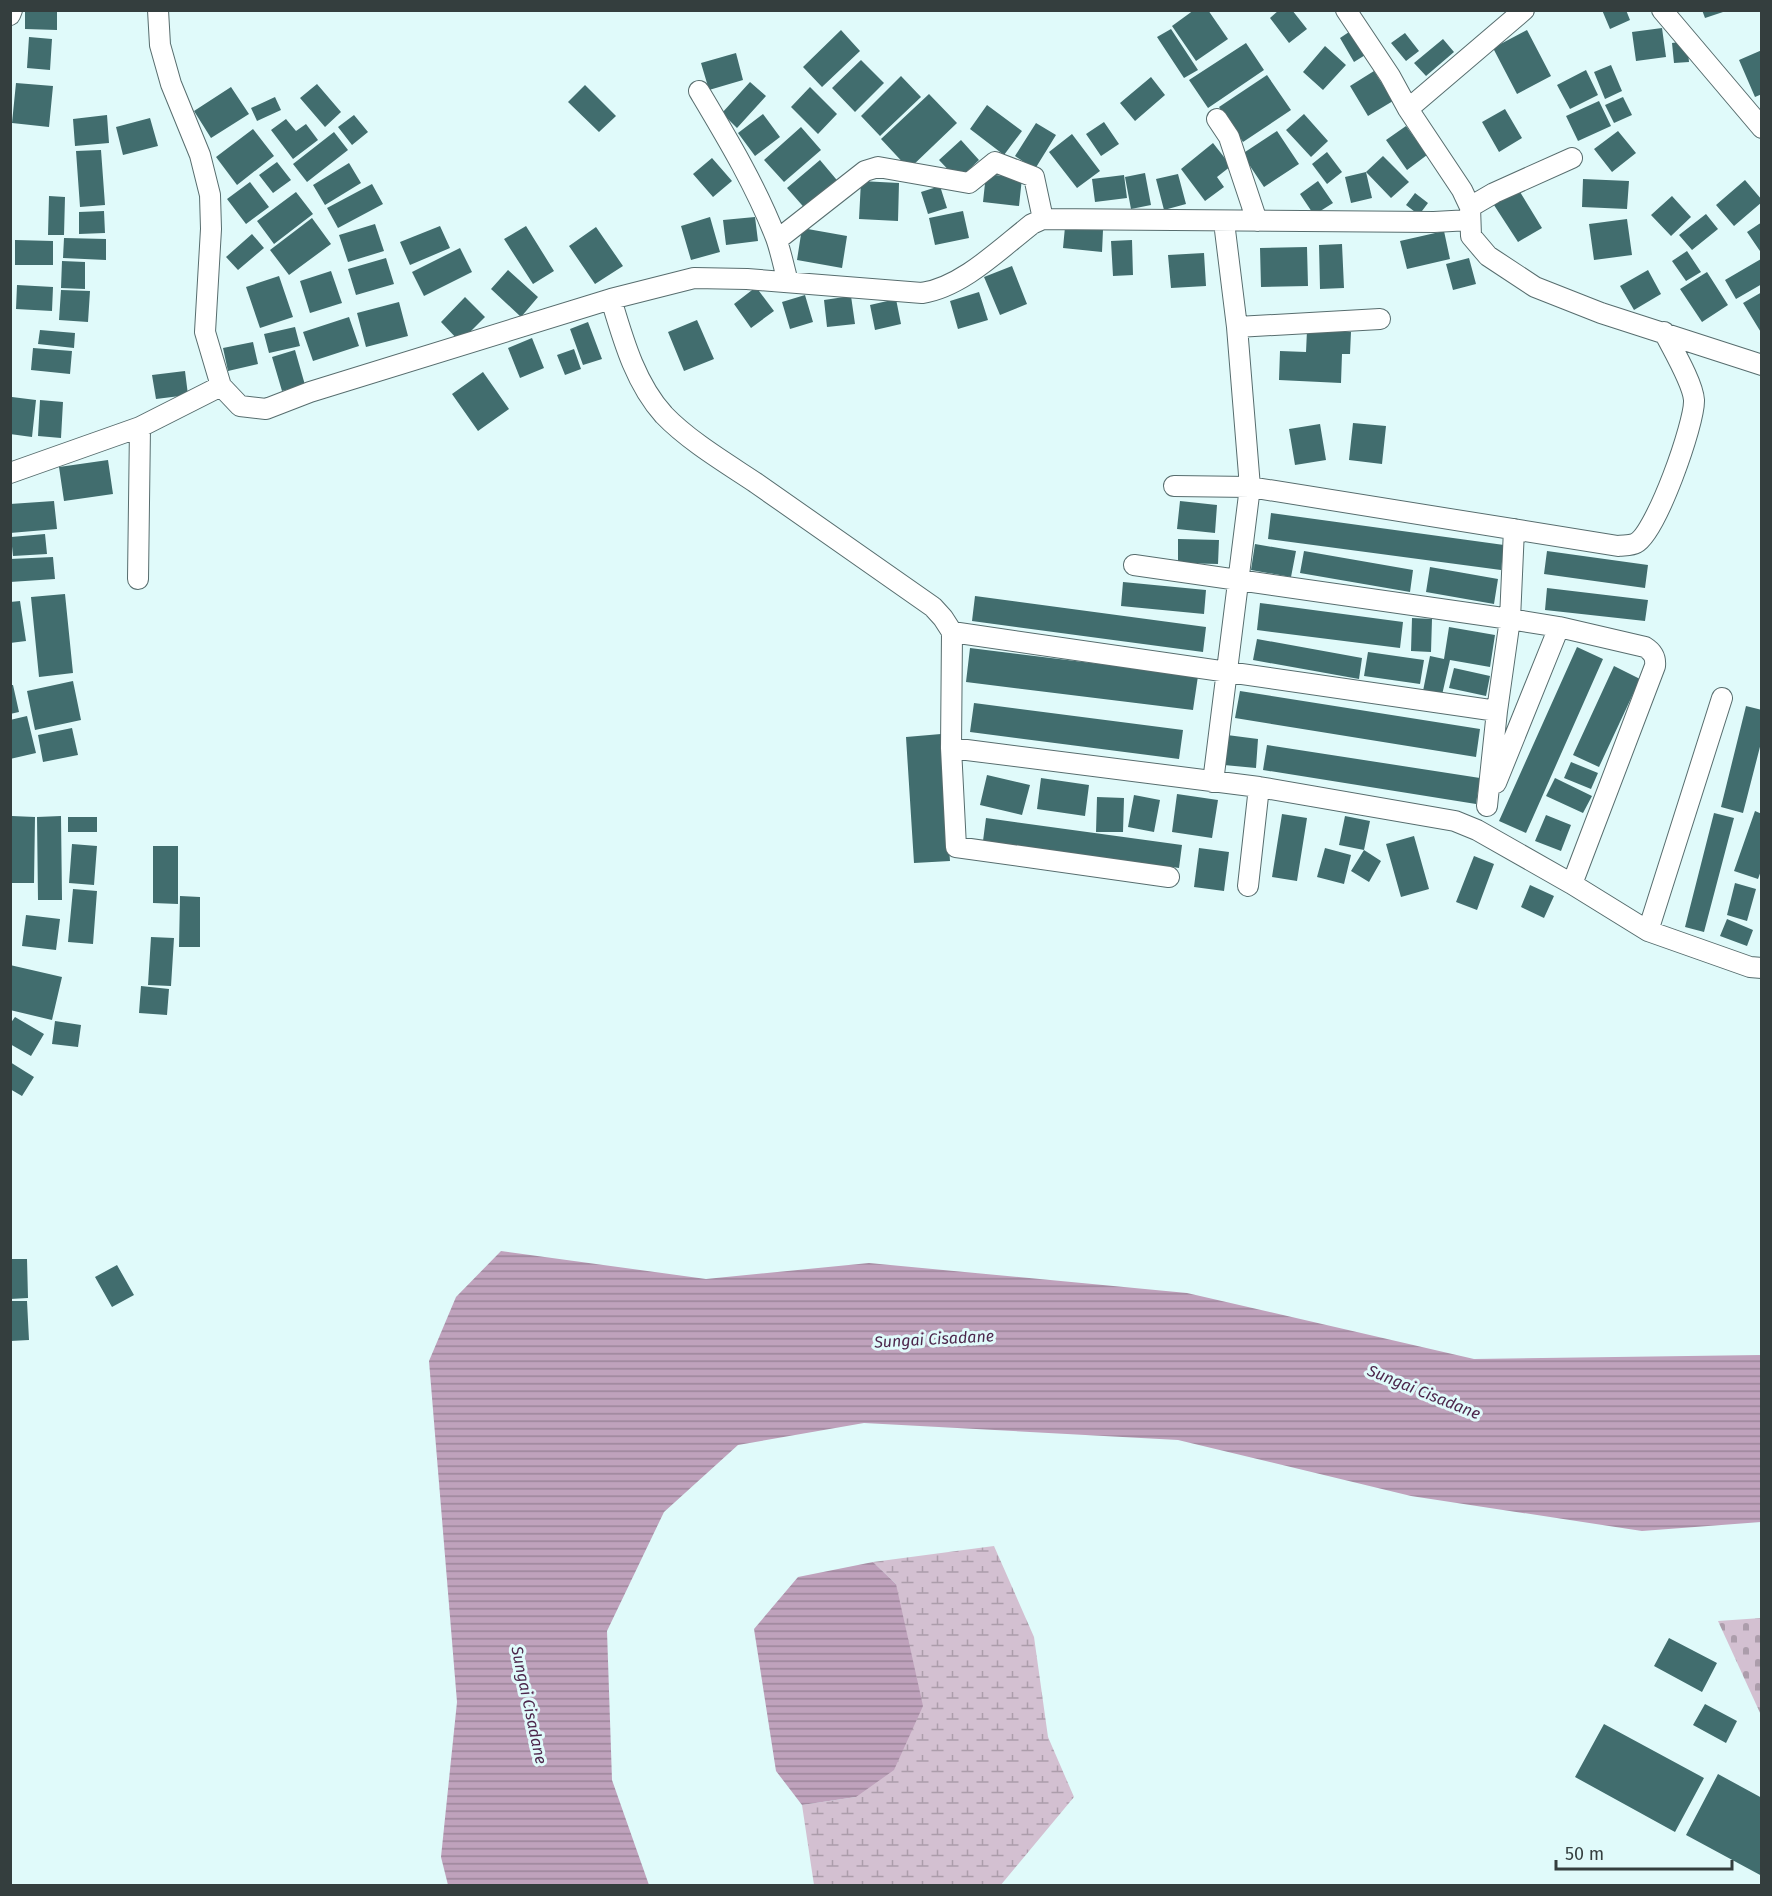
<svg xmlns="http://www.w3.org/2000/svg" width="1772" height="1896" viewBox="0 0 1772 1896" font-family="'Fira Sans',sans-serif">
	<style>
		.wetland { fill: url(#wetland-marsh) }
		.cemetery { fill: url(#cemetery-stones) }
		.water { fill: url(#water-rules) }
		.building { fill: #416d6e }
		.lines { fill: none; stroke-linecap: round; stroke-linejoin: round }
		.street-casing { stroke: #576d6e; stroke-width: 22 }
		.street { stroke: #fff; stroke-width: 20 }
		.labels { text-anchor: middle; dominant-baseline: central; stroke-width: 6; stroke-linejoin: round; paint-order: stroke }
		.water-label { font-size: 16px; font-style: italic; fill: #4c264b; stroke: #e0fafa }
	</style>
	<defs>
		<pattern id="wetland-marsh" width="20" height="14" patternUnits="userSpaceOnUse" patternTransform="scale(1.5)"><rect width="20" height="14" fill="#d3c0d1"/><path d="M1 5h8M5 5V1M11 12h8M15 12V8" fill="none" stroke="#ac9dab"/></pattern>
		<pattern id="cemetery-stones" width="16" height="16" patternUnits="userSpaceOnUse" patternTransform="scale(1.5)"><rect width="16" height="16" fill="#d3c0d1"/><path d="M2 7V4a2 2 0 0 1 4 0v3zM10 15v-3a2 2 0 0 1 4 0v3z" fill="#ac9dab"/></pattern>
		<pattern id="water-rules" width="6" height="5" patternUnits="userSpaceOnUse" patternTransform="scale(1.5)"><rect width="6" height="5" fill="#bfa2bc"/><path d="M0 2.5h6" fill="none" stroke="#9c859a"/></pattern>
	</defs>
	<rect width="100%" height="100%" fill="#e0fafa"/>
	<path class="wetland" d="M 994,1546 L 1034,1637 L 1048,1737 L 1074,1797 L 1000,1886 L 814,1885 L 802,1805 L 856,1797 L 896,1584 L 873,1562 Z"/>
	<path class="cemetery" d="M 1761,1618 L 1762,1618 L 1761,1715 L 1718,1621 Z"/>
	<path class="water" d="M 501,1251 L 706,1279 L 869,1263 L 1187,1293 L 1474,1359 L 1761,1355 L 1761,1522 L 1642,1531 L 1411,1496 L 1178,1440 L 864,1423 L 738,1445 L 664,1512 L 607,1631 L 612,1780 L 649,1885 L 448,1885 L 441,1857 L 457,1702 L 429,1361 L 456,1297 Z
		M 873,1562 L 896,1584 L 923,1706 L 894,1770 L 856,1797 L 802,1805 L 776,1771 L 754,1629 L 798,1577 Z"/>
	<path class="building" d="M 25,10 L 57,11 L 57,30 L 25,29 Z
		M 1194,10 L 1208,10 L 1228,39 L 1196,61 L 1172,26 Z
		M 1279,10 L 1292,10 L 1307,29 L 1289,43 L 1270,18 Z
		M 1602,10 L 1626,10 L 1630,20 L 1610,29 Z
		M 1702,10 L 1726,10 L 1726,11 L 1705,18 Z
		M 1355,28 L 1370,52 L 1354,62 L 1340,38 Z
		M 1662,28 L 1666,57 L 1636,61 L 1632,32 Z
		M 1171,29 L 1198,70 L 1184,78 L 1157,37 Z
		M 841,30 L 860,51 L 822,87 L 803,67 Z
		M 1527,30 L 1551,76 L 1517,94 L 1493,48 Z
		M 1405,33 L 1419,51 L 1406,61 L 1391,43 Z
		M 29,37 L 52,39 L 50,70 L 27,68 Z
		M 1443,39 L 1454,52 L 1426,76 L 1414,63 Z
		M 1687,41 L 1689,62 L 1674,63 L 1672,43 Z
		M 1246,43 L 1264,70 L 1208,108 L 1189,80 Z
		M 1325,46 L 1346,65 L 1323,90 L 1303,72 Z
		M 1762,50 L 1762,94 L 1755,97 L 1739,60 Z
		M 736,53 L 743,80 L 709,90 L 701,63 Z
		M 861,60 L 884,83 L 855,112 L 832,88 Z
		M 1611,65 L 1622,91 L 1605,99 L 1594,72 Z
		M 1586,70 L 1598,95 L 1570,109 L 1557,85 Z
		M 1374,71 L 1393,101 L 1368,116 L 1350,86 Z
		M 1267,75 L 1291,110 L 1243,142 L 1219,107 Z
		M 901,76 L 921,97 L 880,136 L 861,116 Z
		M 1151,77 L 1165,95 L 1135,121 L 1120,103 Z
		M 750,82 L 766,96 L 737,128 L 722,113 Z
		M 16,83 L 53,86 L 49,127 L 12,123 Z
		M 317,84 L 341,112 L 325,127 L 300,98 Z
		M 585,85 L 616,116 L 599,132 L 568,102 Z
		M 231,87 L 249,114 L 211,138 L 194,111 Z
		M 810,87 L 837,114 L 818,134 L 791,107 Z
		M 929,94 L 957,123 L 909,169 L 881,139 Z
		M 275,97 L 281,110 L 257,121 L 251,108 Z
		M 1623,97 L 1632,115 L 1614,123 L 1605,105 Z
		M 1599,101 L 1611,126 L 1578,141 L 1566,116 Z
		M 987,105 L 1022,131 L 1004,155 L 970,129 Z
		M 1505,109 L 1522,138 L 1499,152 L 1482,122 Z
		M 763,114 L 780,137 L 755,156 L 738,133 Z
		M 1304,114 L 1328,141 L 1311,157 L 1286,130 Z
		M 107,115 L 109,143 L 75,146 L 73,119 Z
		M 354,115 L 368,132 L 352,145 L 338,127 Z
		M 150,118 L 158,146 L 123,155 L 116,127 Z
		M 286,119 L 296,131 L 306,124 L 318,140 L 293,159 L 271,130 Z
		M 1104,122 L 1119,144 L 1101,156 L 1086,134 Z
		M 1036,123 L 1056,135 L 1035,169 L 1015,156 Z
		M 1406,126 L 1427,155 L 1407,170 L 1386,140 Z
		M 801,127 L 821,150 L 784,182 L 764,160 Z
		M 253,129 L 274,156 L 237,185 L 216,157 Z
		M 1277,131 L 1299,164 L 1264,187 L 1242,154 Z
		M 1618,131 L 1636,153 L 1612,172 L 1594,149 Z
		M 334,132 L 348,150 L 307,182 L 293,164 Z
		M 1072,134 L 1100,171 L 1077,188 L 1049,152 Z
		M 961,140 L 979,160 L 958,180 L 939,160 Z
		M 1213,143 L 1231,166 L 1217,177 L 1224,187 L 1205,201 L 1181,169 Z
		M 101,150 L 105,205 L 80,207 L 76,151 Z
		M 1327,152 L 1342,172 L 1327,184 L 1312,164 Z
		M 1383,156 L 1409,182 L 1391,198 L 1366,172 Z
		M 712,158 L 732,181 L 713,197 L 693,174 Z
		M 820,160 L 841,185 L 808,212 L 787,188 Z
		M 277,162 L 291,180 L 273,193 L 259,175 Z
		M 349,163 L 361,183 L 325,205 L 313,185 Z
		M 1366,172 L 1372,198 L 1351,203 L 1345,177 Z
		M 1145,173 L 1151,205 L 1131,209 L 1125,177 Z
		M 986,174 L 1022,178 L 1019,206 L 983,202 Z
		M 1178,174 L 1186,204 L 1164,210 L 1156,179 Z
		M 1124,175 L 1127,198 L 1095,202 L 1092,179 Z
		M 1583,179 L 1629,181 L 1627,209 L 1582,207 Z
		M 1745,180 L 1762,200 L 1762,202 L 1734,226 L 1716,205 Z
		M 861,181 L 899,183 L 898,221 L 859,219 Z
		M 1318,181 L 1333,203 L 1314,215 L 1300,194 Z
		M 250,182 L 269,207 L 246,224 L 227,199 Z
		M 372,184 L 383,204 L 338,228 L 327,208 Z
		M 940,186 L 947,208 L 928,214 L 921,192 Z
		M 1517,187 L 1542,228 L 1518,242 L 1492,202 Z
		M 296,192 L 313,214 L 274,244 L 257,221 Z
		M 1415,193 L 1428,203 L 1419,215 L 1406,205 Z
		M 49,196 L 65,197 L 64,235 L 48,235 Z
		M 1672,196 L 1691,217 L 1671,236 L 1651,215 Z
		M 104,211 L 105,233 L 79,234 L 79,212 Z
		M 963,211 L 969,238 L 935,245 L 929,218 Z
		M 1706,214 L 1718,229 L 1692,250 L 1679,235 Z
		M 710,217 L 720,252 L 691,260 L 681,226 Z
		M 755,217 L 758,241 L 726,245 L 723,220 Z
		M 312,218 L 331,244 L 289,275 L 270,250 Z
		M 1627,219 L 1632,255 L 1594,260 L 1589,224 Z
		M 1762,222 L 1762,254 L 1747,232 Z
		M 375,224 L 384,251 L 348,262 L 339,235 Z
		M 440,226 L 450,248 L 410,265 L 400,242 Z
		M 526,226 L 554,271 L 533,284 L 504,239 Z
		M 596,227 L 623,266 L 595,284 L 569,246 Z
		M 1065,227 L 1103,230 L 1102,252 L 1063,248 Z
		M 802,228 L 847,236 L 842,268 L 797,260 Z
		M 1444,231 L 1450,259 L 1407,269 L 1400,241 Z
		M 252,234 L 264,248 L 238,270 L 226,257 Z
		M 64,238 L 106,239 L 106,260 L 63,258 Z
		M 15,240 L 53,241 L 53,265 L 15,265 Z
		M 1132,240 L 1133,275 L 1113,276 L 1111,241 Z
		M 1342,244 L 1344,288 L 1320,289 L 1319,245 Z
		M 1307,247 L 1308,286 L 1261,287 L 1260,248 Z
		M 460,248 L 472,272 L 424,296 L 412,272 Z
		M 1687,251 L 1701,272 L 1686,281 L 1672,261 Z
		M 1204,253 L 1206,286 L 1171,288 L 1168,255 Z
		M 386,258 L 394,284 L 356,295 L 348,269 Z
		M 1469,258 L 1476,284 L 1453,290 L 1446,264 Z
		M 1761,259 L 1762,284 L 1736,299 L 1725,280 Z
		M 62,261 L 85,262 L 85,289 L 61,288 Z
		M 1012,266 L 1027,304 L 1000,315 L 984,277 Z
		M 508,270 L 538,297 L 521,317 L 491,289 Z
		M 1648,270 L 1661,294 L 1634,310 L 1620,286 Z
		M 331,271 L 342,303 L 310,313 L 300,281 Z
		M 1707,272 L 1728,305 L 1702,322 L 1680,289 Z
		M 279,276 L 293,317 L 260,328 L 246,287 Z
		M 17,285 L 53,287 L 52,311 L 16,309 Z
		M 756,287 L 774,311 L 751,328 L 734,304 Z
		M 61,290 L 90,291 L 88,322 L 59,320 Z
		M 979,292 L 988,320 L 958,329 L 950,301 Z
		M 1762,292 L 1762,334 L 1743,303 Z
		M 805,295 L 813,322 L 790,329 L 782,302 Z
		M 851,296 L 855,324 L 827,327 L 824,300 Z
		M 465,297 L 485,317 L 460,342 L 441,322 Z
		M 896,299 L 901,324 L 875,330 L 870,305 Z
		M 399,302 L 408,336 L 366,347 L 357,313 Z
		M 349,317 L 359,346 L 313,361 L 303,332 Z
		M 697,320 L 714,359 L 684,371 L 668,332 Z
		M 588,322 L 602,359 L 583,365 L 570,329 Z
		M 295,327 L 300,346 L 269,353 L 264,334 Z
		M 40,330 L 75,333 L 74,348 L 38,344 Z
		M 1307,330 L 1351,332 L 1350,354 L 1342,354 L 1341,383 L 1279,380 L 1280,351 L 1306,352 Z
		M 532,338 L 544,368 L 520,378 L 508,348 Z
		M 253,342 L 258,364 L 228,371 L 223,348 Z
		M 33,348 L 72,351 L 70,374 L 31,370 Z
		M 574,349 L 581,369 L 565,375 L 557,355 Z
		M 295,350 L 305,385 L 282,391 L 272,357 Z
		M 185,371 L 188,395 L 156,399 L 152,375 Z
		M 483,372 L 509,409 L 478,431 L 452,394 Z
		M 12,397 L 36,400 L 32,437 L 10,434 Z
		M 40,400 L 63,402 L 61,438 L 38,436 Z
		M 1353,423 L 1386,426 L 1382,464 L 1349,460 Z
		M 1320,424 L 1326,460 L 1295,465 L 1289,429 Z
		M 108,460 L 113,494 L 64,501 L 59,467 Z
		M 54,501 L 57,529 L 10,533 L 10,504 Z
		M 1180,501 L 1217,505 L 1215,533 L 1177,529 Z
		M 1271,513 L 1504,545 L 1501,570 L 1268,539 Z
		M 45,534 L 47,554 L 13,556 L 11,537 Z
		M 1178,539 L 1219,540 L 1218,564 L 1178,563 Z
		M 1255,544 L 1296,551 L 1291,577 L 1251,570 Z
		M 1304,551 L 1413,570 L 1410,592 L 1300,573 Z
		M 1547,551 L 1648,565 L 1645,588 L 1544,574 Z
		M 53,557 L 55,579 L 10,582 L 10,559 Z
		M 1430,567 L 1498,579 L 1494,604 L 1426,592 Z
		M 1123,582 L 1206,590 L 1204,614 L 1121,606 Z
		M 1547,588 L 1648,600 L 1645,621 L 1545,610 Z
		M 65,594 L 73,673 L 39,677 L 31,597 Z
		M 975,596 L 1206,627 L 1203,652 L 972,621 Z
		M 20,601 L 26,641 L 10,643 L 10,602 Z
		M 1260,603 L 1403,622 L 1400,648 L 1257,630 Z
		M 1412,618 L 1432,619 L 1431,652 L 1411,651 Z
		M 1449,627 L 1495,635 L 1490,667 L 1450,660 L 1442,695 L 1423,691 L 1430,656 L 1444,659 Z
		M 1257,639 L 1362,658 L 1359,679 L 1253,660 Z
		M 1577,647 L 1603,659 L 1526,833 L 1499,821 Z
		M 970,648 L 1198,676 L 1193,710 L 966,682 Z
		M 1368,652 L 1424,660 L 1420,684 L 1364,676 Z
		M 1614,666 L 1640,679 L 1599,767 L 1573,755 Z
		M 1454,668 L 1490,676 L 1486,696 L 1449,688 Z
		M 73,681 L 81,720 L 35,730 L 27,691 Z
		M 10,685 L 13,685 L 19,712 L 10,714 Z
		M 1240,691 L 1480,729 L 1476,757 L 1235,718 Z
		M 974,703 L 1183,730 L 1179,759 L 970,732 Z
		M 1746,706 L 1762,710 L 1762,739 L 1743,813 L 1721,807 Z
		M 27,716 L 36,753 L 10,759 L 10,720 Z
		M 72,728 L 78,755 L 43,762 L 38,735 Z
		M 941,734 L 950,861 L 914,863 L 906,737 Z
		M 1227,735 L 1258,739 L 1256,768 L 1224,765 Z
		M 1267,745 L 1480,778 L 1476,804 L 1263,770 Z
		M 1571,762 L 1598,773 L 1591,789 L 1564,778 Z
		M 987,775 L 1030,785 L 1022,815 L 980,805 Z
		M 1041,778 L 1089,785 L 1085,816 L 1037,809 Z
		M 1555,778 L 1592,796 L 1583,813 L 1546,796 Z
		M 1177,794 L 1218,800 L 1212,838 L 1172,832 Z
		M 1134,795 L 1160,800 L 1154,832 L 1128,827 Z
		M 1097,797 L 1124,798 L 1123,832 L 1096,832 Z
		M 1755,811 L 1762,814 L 1762,868 L 1758,879 L 1734,871 Z
		M 1714,813 L 1734,818 L 1704,932 L 1685,927 Z
		M 1282,814 L 1307,818 L 1297,881 L 1272,877 Z
		M 1546,815 L 1571,825 L 1561,851 L 1535,841 Z
		M 12,816 L 35,817 L 34,883 L 11,883 Z
		M 61,816 L 62,900 L 38,900 L 37,817 Z
		M 1345,816 L 1370,821 L 1364,850 L 1381,861 L 1369,882 L 1351,871 L 1364,850 L 1339,845 Z
		M 68,817 L 97,817 L 97,832 L 68,832 Z
		M 986,818 L 1182,845 L 1179,868 L 983,841 Z
		M 1414,836 L 1429,889 L 1401,897 L 1386,844 Z
		M 72,844 L 97,846 L 94,885 L 69,883 Z
		M 153,846 L 178,846 L 178,904 L 153,903 Z
		M 1199,848 L 1229,852 L 1224,891 L 1194,887 Z
		M 1325,848 L 1351,855 L 1344,884 L 1317,877 Z
		M 1474,856 L 1494,864 L 1477,910 L 1456,902 Z
		M 1735,883 L 1756,889 L 1747,921 L 1727,915 Z
		M 1530,885 L 1554,896 L 1544,918 L 1521,907 Z
		M 73,889 L 97,891 L 93,944 L 68,942 Z
		M 180,896 L 200,897 L 200,947 L 179,947 Z
		M 26,915 L 60,919 L 56,950 L 22,946 Z
		M 1727,919 L 1753,930 L 1747,946 L 1720,936 Z
		M 151,937 L 174,938 L 171,986 L 148,985 Z
		M 10,965 L 62,977 L 52,1020 L 10,1010 Z
		M 141,986 L 169,989 L 167,1015 L 139,1013 Z
		M 15,1017 L 44,1034 L 31,1056 L 10,1044 L 10,1024 Z
		M 55,1021 L 81,1025 L 78,1047 L 52,1044 Z
		M 10,1062 L 34,1077 L 22,1096 L 10,1089 Z
		M 10,1259 L 27,1259 L 28,1298 L 10,1299 Z
		M 117,1265 L 134,1295 L 112,1307 L 95,1277 Z
		M 10,1301 L 27,1301 L 29,1340 L 10,1341 Z
		M 1669,1638 L 1717,1663 L 1702,1692 L 1654,1666 Z
		M 1705,1704 L 1737,1721 L 1726,1743 L 1693,1725 Z
		M 1604,1724 L 1704,1778 L 1675,1832 L 1575,1777 Z
		M 1718,1774 L 1762,1798 L 1762,1876 L 1686,1835 Z"/>
	<g class="lines">
		<defs>
			<path id="street" d="M 158,10 L 160,45 L 171,84 L 200,155 L 210,195 L 211,229 L 205,332 L 221,386 L 240,406 L 266,409 L 310,392 L 611,299 L 694,278 L 747,279 L 922,293 C 962,287 1000,249 1032,224 L 1043,219 L 1434,222 L 1470,220
				M 1346,10 L 1390,76 L 1408,109 L 1462,190 L 1470,207 L 1471,236 L 1488,256 L 1535,287 L 1601,313 L 1762,365
				M 1662,10 L 1762,128
				M 10,15 L 12,10
				M 699,91 C 727,138 756,186 776,238 C 781,252 784,268 788,282
				M 1408,109 L 1524,10
				M 1217,119 L 1229,137 L 1257,221
				M 1470,207 L 1494,193 L 1572,158
				M 777,240 L 865,171 L 878,167 L 969,183 L 995,162 L 1034,177 L 1043,219
				M 611,299 C 623,339 635,383 664,415 C 689,441 726,463 756,483 C 815,525 874,566 933,607 L 943,618 L 952,632 L 951,748 L 956,847 L 1169,877
				M 1237,327 L 1380,319
				M 140,427 L 221,386
				M 10,473 L 140,427 L 138,579
				M 1174,486 L 1250,487 L 1618,546 C 1623,545 1631,546 1636,543 C 1656,533 1695,423 1694,400 C 1693,383 1672,348 1664,332
				M 1134,565 L 1510,619 L 1559,627 L 1645,647 C 1653,652 1656,657 1655,666 L 1572,884
				M 952,632 L 1497,711
				M 951,748 L 1259,787 L 1455,821 L 1477,830 L 1572,884 L 1648,931 L 1750,967 L 1762,968
				M 1213,782 L 1250,487 L 1237,327 L 1224,222
				M 1496,783 L 1559,627
				M 1487,806 L 1497,711 L 1510,619 L 1514,529
				M 1248,886 L 1259,787
				M 1648,931 L 1722,698"/>
		</defs>
		<use href="#street" class="street-casing"/>
		<use href="#street" class="street"/>
	</g>
	<g class="labels">
		<g class="water-label">
			<text transform="translate(934 1339) rotate(-3)">Sungai Cisadane</text>
			<text transform="translate(1424 1392) rotate(22)">Sungai Cisadane</text>
			<text transform="translate(529 1705) rotate(78)">Sungai Cisadane</text>
		</g>
	</g>
	<rect width="1772" height="1896" fill="none" stroke="#343e3e" stroke-width="24"/>
	<path d="M1556 1860v9h176v-9" fill="none" stroke="#343e3e" stroke-width="3"/>
	<text x="1565" y="1860" font-size="18" fill="#343e3e" stroke="#e0fafa" stroke-width="4.5" paint-order="stroke">50 m</text>
</svg>
